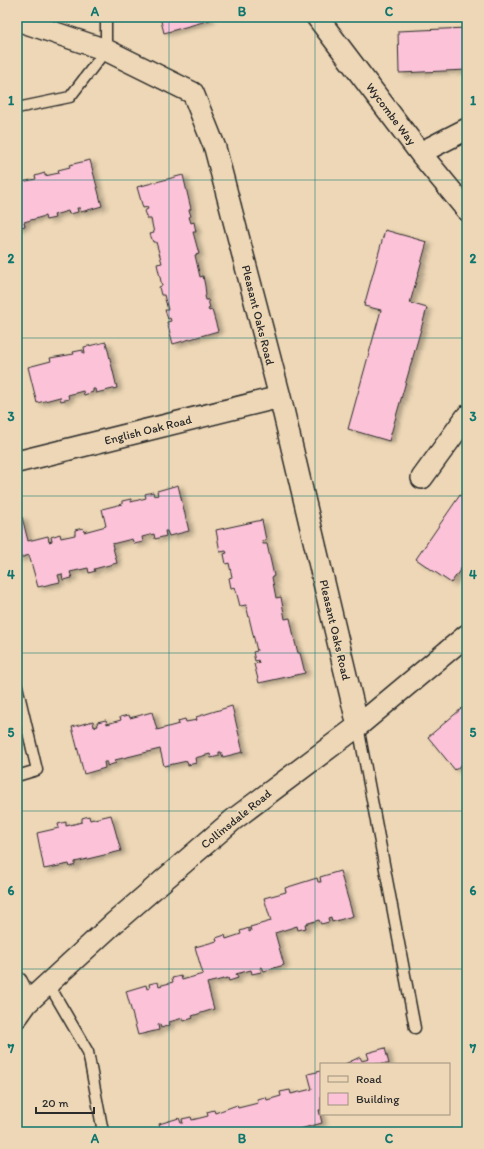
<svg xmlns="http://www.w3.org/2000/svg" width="484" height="1149" viewBox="0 0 484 1149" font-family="Itim,sans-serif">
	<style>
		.building { fill: #fbc2d8; stroke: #2b2b2b; filter: url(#shadow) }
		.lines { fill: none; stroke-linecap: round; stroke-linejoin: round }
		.service-casing { stroke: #2b2b2b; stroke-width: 13 }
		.minor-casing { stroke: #2b2b2b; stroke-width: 24 }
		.service { stroke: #edd7b6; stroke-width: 10 }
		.minor { stroke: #edd7b6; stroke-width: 21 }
		.grid { fill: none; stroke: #0f766e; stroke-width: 1; stroke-opacity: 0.55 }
		.labels { text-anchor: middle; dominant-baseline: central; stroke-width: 3; stroke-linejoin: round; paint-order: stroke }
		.street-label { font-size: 12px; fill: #2b2b2b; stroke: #edd7b6 }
		.neatline { fill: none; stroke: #0f766e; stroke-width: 1.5 }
		.grid-label { font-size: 13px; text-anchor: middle; font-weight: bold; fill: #0f766e }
	</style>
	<defs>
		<filter id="shadow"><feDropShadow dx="4.5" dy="2.5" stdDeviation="2" flood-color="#0004"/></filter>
	</defs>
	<rect width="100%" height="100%" fill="#edd7b6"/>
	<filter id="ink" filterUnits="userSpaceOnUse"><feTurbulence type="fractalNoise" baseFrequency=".025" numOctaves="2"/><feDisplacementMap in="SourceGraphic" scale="8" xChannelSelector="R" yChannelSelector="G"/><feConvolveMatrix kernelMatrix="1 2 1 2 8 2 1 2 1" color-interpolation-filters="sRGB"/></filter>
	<g filter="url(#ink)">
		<path class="building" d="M 160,17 L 209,17 L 210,20 L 164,33 Z
			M 467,28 L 467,70 L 399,73 L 398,31 Z
			M 90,160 L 102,206 L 81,212 L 80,208 L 77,208 L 78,212 L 69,214 L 68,211 L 54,215 L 55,218 L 46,220 L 45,216 L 24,222 L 25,226 L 17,228 L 17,183 L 36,179 L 35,176 L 45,173 L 45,176 L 59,173 L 58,170 L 70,167 L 69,165 Z
			M 183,175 L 191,209 L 189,210 L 191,216 L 189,217 L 191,223 L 194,222 L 196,232 L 193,232 L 199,254 L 195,255 L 200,277 L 203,276 L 205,286 L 206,295 L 205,296 L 206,300 L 208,300 L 210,308 L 208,309 L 209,311 L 212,310 L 218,331 L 173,344 L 167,322 L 171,321 L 170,318 L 168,319 L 165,310 L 168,310 L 164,295 L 161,295 L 159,287 L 162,286 L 157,264 L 162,263 L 156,242 L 153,242 L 150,234 L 154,233 L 151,219 L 147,219 L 144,211 L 148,209 L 147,207 L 143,208 L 137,187 Z
			M 385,230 L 427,242 L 410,303 L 427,308 L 389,441 L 348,429 L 381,310 L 364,306 Z
			M 106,342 L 117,388 L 96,393 L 95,389 L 93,389 L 93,392 L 84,395 L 83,391 L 68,395 L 69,399 L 61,401 L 60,397 L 37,403 L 28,367 L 51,361 L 50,358 L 74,354 L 73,352 L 83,350 L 83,353 L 85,353 L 84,347 Z
			M 178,485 L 189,531 L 169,536 L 167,531 L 165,531 L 166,536 L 155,539 L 154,534 L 142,537 L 143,542 L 134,544 L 132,539 L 112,544 L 117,563 L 94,569 L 95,571 L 89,573 L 88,568 L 70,572 L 72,578 L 63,580 L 62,574 L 58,575 L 60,582 L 38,587 L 29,555 L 17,559 L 17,518 L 22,517 L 28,541 L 48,536 L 49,542 L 52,541 L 51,537 L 60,534 L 61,538 L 75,535 L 75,530 L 83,528 L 84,532 L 106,526 L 102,509 L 122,504 L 122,501 L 131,499 L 131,502 L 146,498 L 145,494 L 153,492 L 154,496 L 158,495 L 157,491 Z
			M 460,495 L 467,500 L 467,560 L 451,583 L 416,559 Z
			M 262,520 L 266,540 L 262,541 L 263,544 L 267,544 L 274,576 L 272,577 L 276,598 L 281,597 L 285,619 L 290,618 L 295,642 L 298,653 L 300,653 L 305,673 L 259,683 L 254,664 L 259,663 L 258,660 L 255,661 L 253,652 L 257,651 L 246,605 L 240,606 L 235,587 L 231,588 L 229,578 L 232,577 L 229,563 L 226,564 L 224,554 L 227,553 L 226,551 L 220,552 L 216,530 Z
			M 467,704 L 467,760 L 455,770 L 428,737 Z
			M 232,706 L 243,752 L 223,757 L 221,752 L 219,752 L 219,756 L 211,758 L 210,754 L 195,758 L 196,763 L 188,765 L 187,761 L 164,766 L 160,749 L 115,760 L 116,763 L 107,766 L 107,762 L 104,762 L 105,768 L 84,774 L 72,727 L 93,721 L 94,727 L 98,726 L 97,722 L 106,720 L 107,724 L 121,720 L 120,717 L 129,715 L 130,718 L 152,712 L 157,730 L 179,724 L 178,721 L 185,719 L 186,722 L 197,720 L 196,717 Z
			M 111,815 L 121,851 L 75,862 L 75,865 L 70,867 L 69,864 L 44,869 L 37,833 L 59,828 L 58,824 L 66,822 L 66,826 L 82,822 L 82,818 L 89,816 L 90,820 Z
			M 340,871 L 353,916 L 332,922 L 331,917 L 328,918 L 329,922 L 321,924 L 319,920 L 305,924 L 306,928 L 298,930 L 297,926 L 275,933 L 284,965 L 264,971 L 262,967 L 260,968 L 261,972 L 252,974 L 251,970 L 236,974 L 238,978 L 229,981 L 228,978 L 207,983 L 214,1009 L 192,1016 L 193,1018 L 184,1021 L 183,1018 L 169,1022 L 170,1025 L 161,1028 L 160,1024 L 158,1025 L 159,1030 L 138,1035 L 126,991 L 146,985 L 147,989 L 150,988 L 149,984 L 158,982 L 159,986 L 173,982 L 172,978 L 181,976 L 182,980 L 203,974 L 195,947 L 217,941 L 216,938 L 225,935 L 226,939 L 241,934 L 240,931 L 249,928 L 249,932 L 251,931 L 250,927 L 271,921 L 264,898 L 286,892 L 285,888 L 317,878 L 318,882 L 321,882 L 320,877 Z
			M 385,1048 L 389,1064 L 345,1064 L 360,1057 L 362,1061 L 369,1059 L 367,1053 Z
			M 321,1071 L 321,1110 L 319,1110 L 322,1123 L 300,1129 L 301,1132 L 161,1132 L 159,1124 L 179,1118 L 181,1123 L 183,1123 L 182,1119 L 191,1117 L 192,1120 L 208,1116 L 207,1112 L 214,1110 L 215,1113 L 237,1105 L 238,1108 L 258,1103 L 257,1099 L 266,1097 L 267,1100 L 281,1096 L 280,1092 L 290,1090 L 291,1094 L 312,1089 L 308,1074 Z"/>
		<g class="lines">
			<defs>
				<path id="service" d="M 17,108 L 70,97 L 106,50 L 106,17
					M 17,686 L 37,770 L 17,776
					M 358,726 L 415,1028
					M 48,983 L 88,1052 L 103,1132"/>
				<path id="minor" d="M 317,17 L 420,153 L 467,210
					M 17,20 L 106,50 L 193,93 L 215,148 L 280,397 L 358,726
					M 420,153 L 467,129
					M 17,462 L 280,397
					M 422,478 L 467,416
					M 17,983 L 27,1003
					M 17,1017 L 27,1003 L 114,923 L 233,820 L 358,726 L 467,635"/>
			</defs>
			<use href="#service" class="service-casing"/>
			<use href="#minor" class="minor-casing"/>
			<use href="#service" class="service"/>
			<use href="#minor" class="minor"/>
		</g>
	</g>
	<path class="grid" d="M 169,17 L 169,1132M 315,17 L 315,1132M 17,180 L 467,180M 17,338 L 467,338M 17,496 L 467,496M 17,653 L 467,653M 17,811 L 467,811M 17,969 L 467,969"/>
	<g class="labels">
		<g class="street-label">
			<text transform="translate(391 114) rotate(53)">Wycombe Way</text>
			<text transform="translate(258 315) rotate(76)">Pleasant Oaks Road</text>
			<text transform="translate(148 430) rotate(-14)">English Oak Road</text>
			<text transform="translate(335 630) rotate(77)">Pleasant Oaks Road</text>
			<text transform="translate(236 819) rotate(-39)">Collinsdale Road</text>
		</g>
	</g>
	<rect width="484" height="1149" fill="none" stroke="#edd7b6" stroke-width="44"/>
	<rect x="320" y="1063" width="130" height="52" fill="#edd7b6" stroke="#9f927e"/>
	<rect x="328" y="1076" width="20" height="6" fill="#edd7b6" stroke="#9f927e"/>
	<text x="356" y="1083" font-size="12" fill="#2b2b2b">Road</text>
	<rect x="328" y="1093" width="20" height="12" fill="#fbc2d8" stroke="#9f927e"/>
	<text x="356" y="1103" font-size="12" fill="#2b2b2b">Building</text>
	<path d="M36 1107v6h58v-6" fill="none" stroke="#2b2b2b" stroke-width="2"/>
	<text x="42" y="1107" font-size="12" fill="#2b2b2b" stroke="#edd7b6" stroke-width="3" paint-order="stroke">20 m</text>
	<rect x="22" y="22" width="440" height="1105" class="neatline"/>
	<g class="grid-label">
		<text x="95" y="16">A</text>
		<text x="242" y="16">B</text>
		<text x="389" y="16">C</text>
		<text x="11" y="105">1</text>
		<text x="473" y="105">1</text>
		<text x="11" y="263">2</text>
		<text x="473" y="263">2</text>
		<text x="11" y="421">3</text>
		<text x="473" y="421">3</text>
		<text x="11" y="579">4</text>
		<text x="473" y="579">4</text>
		<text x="11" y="737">5</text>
		<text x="473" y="737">5</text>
		<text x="11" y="895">6</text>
		<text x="473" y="895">6</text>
		<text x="11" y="1053">7</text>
		<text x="473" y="1053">7</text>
		<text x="95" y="1143">A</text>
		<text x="242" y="1143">B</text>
		<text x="389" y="1143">C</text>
	</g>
</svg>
